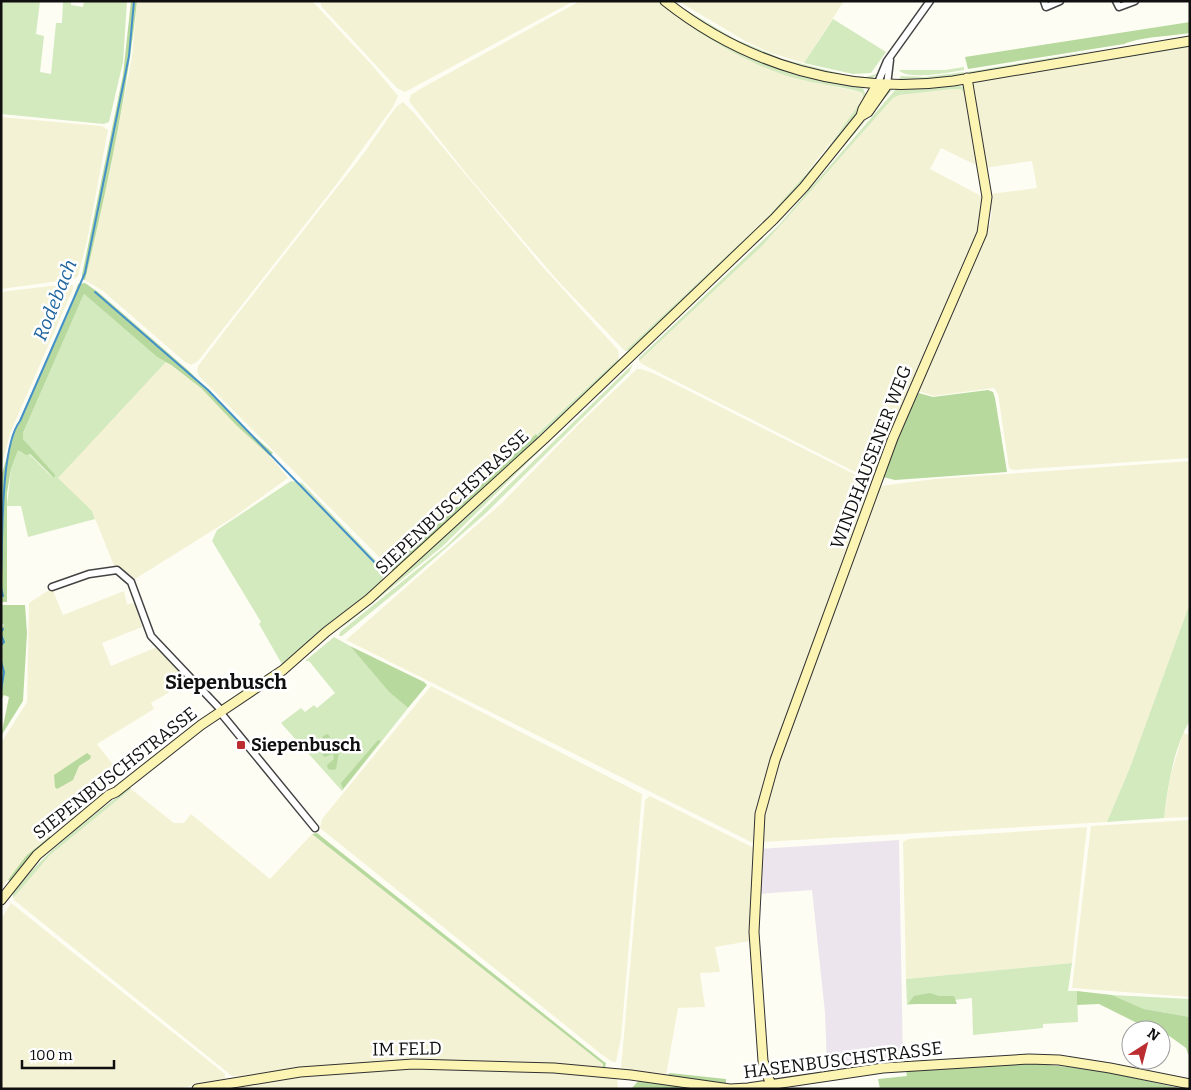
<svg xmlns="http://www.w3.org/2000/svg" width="1191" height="1090" viewBox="0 0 1191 1090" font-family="Bitter,serif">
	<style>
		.industrial { fill: #ede5ee }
		.farmland { fill: #f4f2d4 }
		.green { fill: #d3e9be }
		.forest { fill: #b7d99e }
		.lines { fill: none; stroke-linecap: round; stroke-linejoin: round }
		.stream { stroke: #4491c8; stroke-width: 2 }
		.street-casing { stroke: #434343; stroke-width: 9 }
		.secondary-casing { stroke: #323232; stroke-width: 11 }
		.street { stroke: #fff; stroke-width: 6 }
		.secondary { stroke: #fbf4b2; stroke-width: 9 }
		.poi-dot { fill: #bc2d31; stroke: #fff; stroke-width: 2 }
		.labels { text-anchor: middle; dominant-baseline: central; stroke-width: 5; stroke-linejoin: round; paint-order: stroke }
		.street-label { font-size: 18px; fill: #101010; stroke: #fff }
		.poi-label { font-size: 18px; font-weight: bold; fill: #101010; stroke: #fff; text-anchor: start }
		.water-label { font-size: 19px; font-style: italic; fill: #1d649e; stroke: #fff }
		.quarter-label { font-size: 20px; font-weight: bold; fill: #101010; stroke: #fff }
	</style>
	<rect width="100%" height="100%" fill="#fefdf4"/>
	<path class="industrial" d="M 899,840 L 903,1061 L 827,1069 L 825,1013 L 812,890 L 758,894 L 760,849 Z"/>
	<path class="farmland" d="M 137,1 L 312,1 L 371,64 L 398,96 L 393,107 L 336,185 L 198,361 L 191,365 L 185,362 L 103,291 L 85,280 L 109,174 L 132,57 Z
		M 321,1 L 574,1 L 405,92 L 397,88 L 321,6 Z
		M 580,1 L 657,1 L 714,41 L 751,60 L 794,77 L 863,93 L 863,99 L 853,115 L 792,191 L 766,219 L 625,351 L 558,281 L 469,177 L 409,101 L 411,95 L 420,89 Z
		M 678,1 L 844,1 L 804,63 L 771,53 L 747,42 Z
		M 1190,47 L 1190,458 L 1013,470 L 1009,468 L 998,394 L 994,388 L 933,396 L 916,390 L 987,226 L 990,225 L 992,210 L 989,210 L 989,194 L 1037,188 L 1032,161 L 984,168 L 972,83 Z
		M 953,89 L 961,89 L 966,96 L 978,166 L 941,148 L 930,169 L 983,197 L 978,236 L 873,477 L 863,476 L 642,364 L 639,361 L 762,246 L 893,98 L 898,95 Z
		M 403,102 L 415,114 L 541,265 L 618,350 L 619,358 L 393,565 L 391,569 L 199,376 L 197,371 L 198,366 L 226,329 L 364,153 L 396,107 Z
		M 1,117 L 102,126 L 108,130 L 87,241 L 78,276 L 74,279 L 1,289 Z
		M 67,284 L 73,285 L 73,289 L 11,431 L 1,467 L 1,292 Z
		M 166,362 L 201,388 L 236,425 L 270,456 L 288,478 L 234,517 L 135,579 L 118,568 L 115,568 L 92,511 L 57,478 Z
		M 637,369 L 641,369 L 655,374 L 862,478 L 869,485 L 851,542 L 765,776 L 760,793 L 753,843 L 346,640 L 503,502 L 581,422 Z
		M 1190,461 L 1190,603 L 1129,770 L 1107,822 L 762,842 L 761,821 L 769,785 L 880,486 L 935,479 Z
		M 52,588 L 63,615 L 124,591 L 127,604 L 136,603 L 142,627 L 102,643 L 111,666 L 157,647 L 190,680 L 151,703 L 154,709 L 97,744 L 122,776 L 37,846 L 1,888 L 1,743 L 27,702 L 29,603 Z
		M 431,686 L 642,794 L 621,1038 L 616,1062 L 612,1062 L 601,1054 L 320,828 L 322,819 Z
		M 1183,733 L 1190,735 L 1190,817 L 1164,818 L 1170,778 Z
		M 131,789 L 174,823 L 184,823 L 191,814 L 270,879 L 312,834 L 603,1064 L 603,1068 L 543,1063 L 404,1060 L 342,1064 L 243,1077 L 232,1076 L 14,900 L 13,898 L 27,880 L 50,855 Z
		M 650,796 L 754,848 L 750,941 L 715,947 L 720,972 L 700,973 L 705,1007 L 678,1008 L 666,1076 L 624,1071 L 621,1068 L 645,800 Z
		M 1190,820 L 1190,997 L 1072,988 L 1091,826 Z
		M 1087,827 L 1072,963 L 906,979 L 903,842 L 908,839 Z
		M 11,903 L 225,1074 L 225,1080 L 175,1089 L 1,1089 L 1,919 Z
		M 436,1066 L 617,1076 L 618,1089 L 215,1089 L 282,1078 Z"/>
	<path class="green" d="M 1,1 L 40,1 L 36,34 L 44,36 L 40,72 L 51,74 L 56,23 L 62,23 L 63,1 L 71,1 L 71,5 L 83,7 L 84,1 L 127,1 L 123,62 L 109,122 L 104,124 L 1,114 Z
		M 657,1 C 662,1 692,22 699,27 C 722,40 745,55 770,65 C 800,77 832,82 863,88 L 866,96 C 856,118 841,136 826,155 C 769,227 698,287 632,349 L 625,351 L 766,219 L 822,156 L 863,99 L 863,93 C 841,86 817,84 795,78 C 750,66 692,31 657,1 Z
		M 671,1 L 735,39 L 783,59 L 846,75 L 866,77 L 879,73 L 871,79 C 817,73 766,59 718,33 C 702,24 686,12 671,1 Z
		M 833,19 L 886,52 L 871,73 L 853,74 L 804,63 Z
		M 1190,44 L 1190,47 L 972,83 L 973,82 Z
		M 1109,48 L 969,74 L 967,72 Z
		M 964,67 L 964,70 C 951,72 908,81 899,70 L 945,70 Z
		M 964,72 L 964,75 L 922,80 L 899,79 L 901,76 L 925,77 Z
		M 957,85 L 963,87 L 966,96 L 961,89 L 953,89 L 899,95 L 893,98 L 762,246 L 639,361 L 639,358 L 778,226 L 896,89 Z
		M 893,89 L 782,218 L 639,355 L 755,243 L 872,113 L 887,92 Z
		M 84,294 L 157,357 L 166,362 L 58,478 L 92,511 L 95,519 L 28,537 L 21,506 L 7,506 L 11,469 L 18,449 L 22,453 L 29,454 L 53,478 L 23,439 L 23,433 Z
		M 619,358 L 615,366 L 540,438 L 537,434 Z
		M 629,362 L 443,546 L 337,632 L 426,554 Z
		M 633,364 L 629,372 L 486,513 L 402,587 L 342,636 L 339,636 L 340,632 L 446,546 Z
		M 291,481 L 302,483 L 383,568 L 384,575 L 381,583 L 283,666 L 259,624 L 261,622 L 212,541 L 217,530 Z
		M 1190,603 L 1190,720 C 1173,750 1168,785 1164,818 L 1107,822 L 1129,770 Z
		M 334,637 L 350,646 L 389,692 L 408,708 L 342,791 L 281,723 L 301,708 L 305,712 L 314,705 L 317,708 L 335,693 L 309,661 L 305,661 Z
		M 130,787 L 131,789 L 50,855 L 13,898 L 13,894 C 44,851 88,820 130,787 Z
		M 1072,963 L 1068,991 L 1077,991 L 1078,1022 L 1043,1024 L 1043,1028 L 973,1035 L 972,998 L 907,1005 L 906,979 Z
		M 1112,995 L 1190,999 L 1190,1017 L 1144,1009 Z"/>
	<path class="forest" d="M 131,1 L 137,1 C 127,96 107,188 85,280 L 82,279 L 82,275 L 123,75 Z
		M 1190,22 L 1190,33 C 1172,36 1139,37 1124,44 L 968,69 L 965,57 Z
		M 85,283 L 98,292 L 189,371 L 246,429 L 273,453 L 270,456 L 236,425 L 201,388 L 171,365 L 157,357 L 84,294 L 23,433 L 23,439 L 55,475 L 54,478 L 30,454 L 26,455 L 18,450 L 11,469 L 7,493 L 7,602 L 1,602 L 1,477 L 15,430 L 70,308 L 78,284 Z
		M 988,390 L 993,392 L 995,398 L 1007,472 L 895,480 L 883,477 L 883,471 L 915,392 L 933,397 Z
		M 536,434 L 540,438 L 393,572 L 391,569 L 393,565 Z
		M 1,605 L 25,605 L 27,633 L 23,701 L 1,736 L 9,697 L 4,695 L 1,700 L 1,628 L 4,625 L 1,623 Z
		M 350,646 L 424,682 L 427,685 L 408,708 L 389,692 Z
		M 328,734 L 339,752 L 336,769 L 333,770 L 328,769 L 327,765 L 334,759 L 333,754 L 324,757 L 319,748 L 308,748 L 311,743 L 319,744 L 323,736 Z
		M 378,740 L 381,741 L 343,789 L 341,783 Z
		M 87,753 L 91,756 L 90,759 L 79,766 L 73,780 L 57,789 L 55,787 L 54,775 Z
		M 317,833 L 603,1061 L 606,1063 L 605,1068 L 603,1068 L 603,1064 L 312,834 Z
		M 50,836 L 50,838 L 29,858 L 10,881 L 8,880 L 26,856 Z
		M 1077,991 L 1112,995 L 1144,1009 L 1190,1017 L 1190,1055 L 1188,1054 L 1186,1048 L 1161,1030 L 1149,1029 L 1099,1004 L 1077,1005 Z
		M 930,993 L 939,996 L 954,996 L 957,1004 L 908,1004 L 914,996 Z
		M 1028,1063 L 1098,1070 L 1183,1089 L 880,1089 L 878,1079 L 907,1076 L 906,1071 Z
		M 670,1073 L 726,1079 L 726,1085 L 666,1076 Z
		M 640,1079 L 708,1089 L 631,1089 Z"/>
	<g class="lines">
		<path class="stream" d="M 95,292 L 208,390 L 380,568
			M 1,576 C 3,541 0,446 20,421 L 85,273 L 129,56 L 134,1
			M 1,588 L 3,596
			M 1,632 L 3,629
			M 1,635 L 4,642 L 1,645
			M 1,661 L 4,672 L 1,691"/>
		<defs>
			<path id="street" d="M 1044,1 L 1046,7 L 1060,1
				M 1116,1 L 1119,7 L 1135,1
				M 877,85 L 887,61 L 930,1
				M 887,85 L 890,60
				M 52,587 L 89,574 L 117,570 L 131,582 L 151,636 L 222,711
				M 220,712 L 315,828"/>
			<path id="secondary" d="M 665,1 C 747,66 849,95 953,81 L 1190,41
				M 861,116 L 863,109 L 877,85
				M 1,900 L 37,855 L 109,795 L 116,792 L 201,725 L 283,670 L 326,632 L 369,599 L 544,439 L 774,219 L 804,187 L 861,116 L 868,112 L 887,85
				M 197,1089 L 300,1072 L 413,1064 L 554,1068 L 631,1075 L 730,1089 L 748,1088 L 883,1068 L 1029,1059 L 1059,1060 L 1110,1068 L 1190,1084
				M 772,1089 L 763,1061 L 754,932 L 760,814 L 775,760 L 893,438 L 982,233 L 987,197 L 967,78"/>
		</defs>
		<use href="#street" class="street-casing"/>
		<use href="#secondary" class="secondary-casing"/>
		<use href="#street" class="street"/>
		<use href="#secondary" class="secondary"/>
	</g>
	<rect class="poi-dot" x="236" y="740" width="10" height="10" rx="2.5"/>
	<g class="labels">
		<g class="street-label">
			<text transform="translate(871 457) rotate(-69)">WINDHAUSENER WEG</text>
			<text transform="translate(452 502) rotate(-43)">SIEPENBUSCHSTRASSE</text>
			<text transform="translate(115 773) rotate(-38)">SIEPENBUSCHSTRASSE</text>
			<text transform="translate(407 1049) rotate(-1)">IM FELD</text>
			<text transform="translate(843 1060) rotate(-7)">HASENBUSCHSTRASSE</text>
		</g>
		<g class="poi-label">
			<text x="251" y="745">Siepenbusch</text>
		</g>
		<g class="water-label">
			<text transform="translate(55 300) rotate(-68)">Rodebach</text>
		</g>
		<g class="quarter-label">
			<text x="226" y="682">Siepenbusch</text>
		</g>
	</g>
	<rect width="1191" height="1090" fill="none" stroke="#101010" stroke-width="5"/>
	<g transform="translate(1146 1045) rotate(36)"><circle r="24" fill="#ffffff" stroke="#9f9f9f"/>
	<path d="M0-4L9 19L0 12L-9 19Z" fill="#bc2d31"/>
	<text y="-8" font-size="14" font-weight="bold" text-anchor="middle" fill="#101010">N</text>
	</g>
	<path d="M22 1060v8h92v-8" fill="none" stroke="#101010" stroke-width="2.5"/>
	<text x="30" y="1060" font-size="15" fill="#101010" stroke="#ffffff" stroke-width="4" paint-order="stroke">100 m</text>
</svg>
